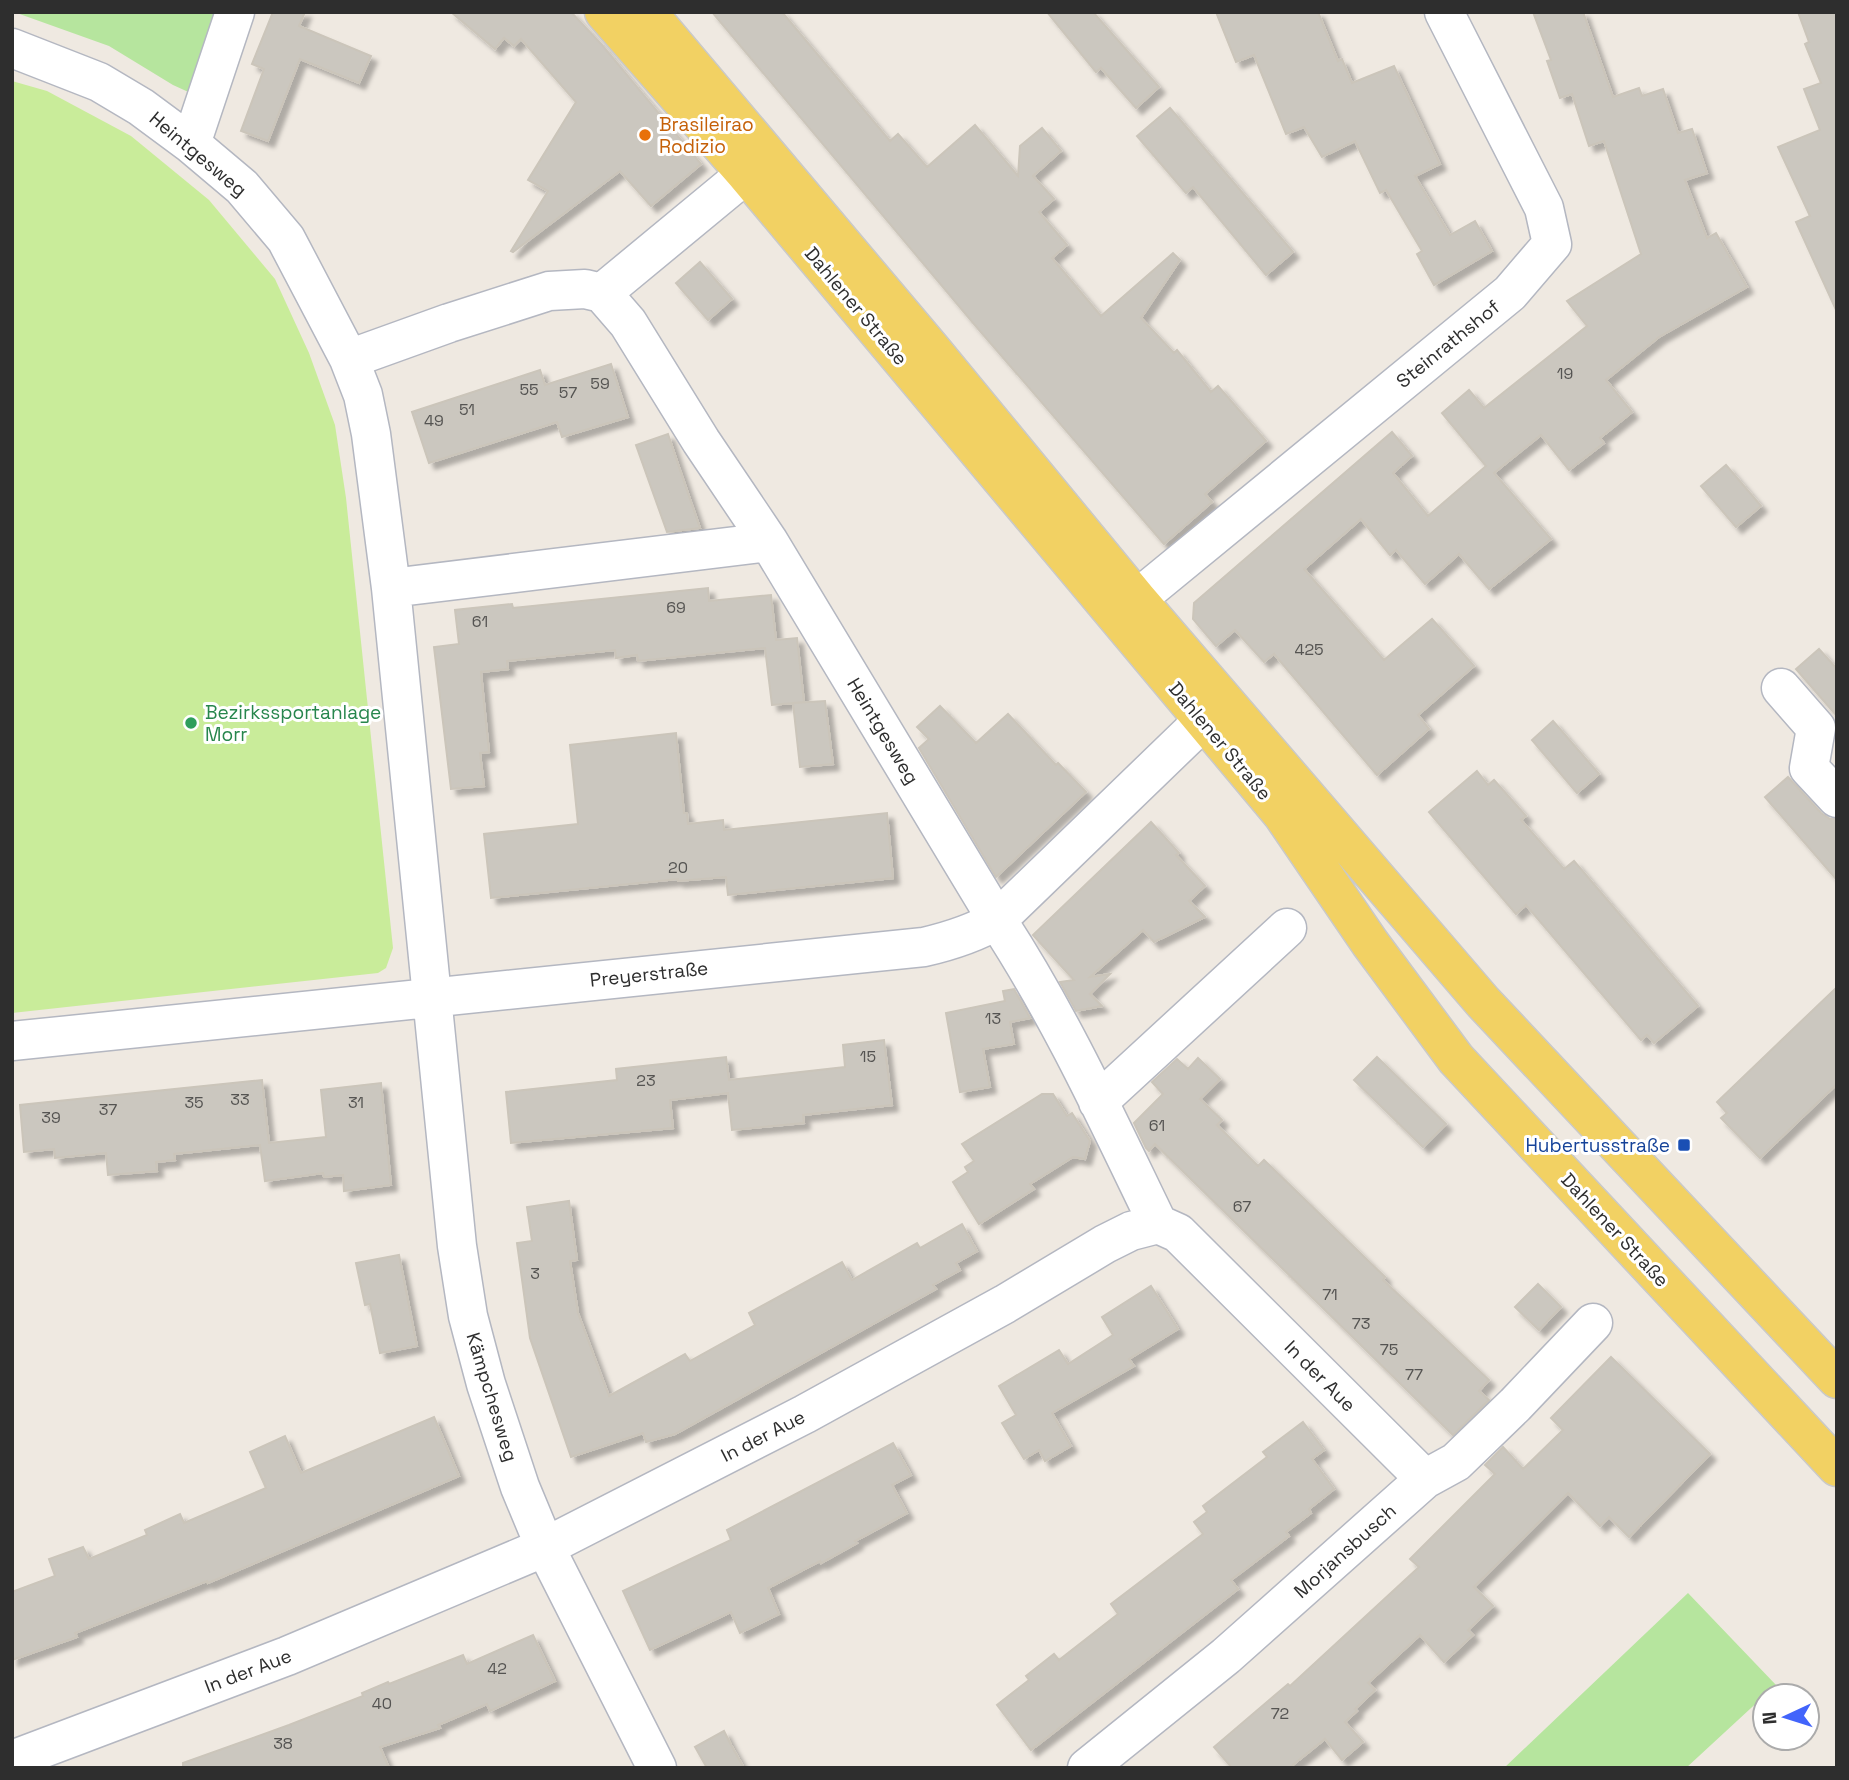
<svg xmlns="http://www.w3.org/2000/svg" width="1849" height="1780" viewBox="0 0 1849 1780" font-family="'Space Grotesk',sans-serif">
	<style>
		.green { fill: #b6e59e }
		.pitch { fill: #c9ec9a }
		.building { fill: #cbc7bf; stroke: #cbc5ba; stroke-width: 2; filter: url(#shadow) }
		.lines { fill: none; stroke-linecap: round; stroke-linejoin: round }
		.minor-casing { stroke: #b4b7c1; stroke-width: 41 }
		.major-casing { stroke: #c9c9c9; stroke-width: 41 }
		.minor { stroke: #fff; stroke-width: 38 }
		.major { stroke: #f2d163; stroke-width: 38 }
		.food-dot { fill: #e8710a; stroke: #fff; stroke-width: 2.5 }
		.leisure-dot { fill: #2e9e5b; stroke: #fff; stroke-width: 2.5 }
		.transit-dot { fill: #1a4fb4; stroke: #fff; stroke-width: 2.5 }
		.labels { text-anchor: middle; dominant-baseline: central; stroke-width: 6; stroke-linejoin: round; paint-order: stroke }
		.number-label { font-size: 16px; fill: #555452 }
		.food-label { font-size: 19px; fill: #c56008; stroke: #fff; text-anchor: start }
		.street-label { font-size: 19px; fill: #2e2e2e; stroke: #fff }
		.leisure-label { font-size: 19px; fill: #27864d; stroke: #fff; text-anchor: start }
		.transit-label { font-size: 19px; fill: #164399; stroke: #fff; text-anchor: end }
	</style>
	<defs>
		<filter id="shadow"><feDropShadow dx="6" dy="6" stdDeviation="2" flood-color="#0004"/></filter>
	</defs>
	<rect width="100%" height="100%" fill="#efe9e1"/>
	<path class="green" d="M 14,12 L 227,12 L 195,95 L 173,85 L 109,46 Z
		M 1688,1593 L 1776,1685 L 1686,1768 L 1504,1768 Z"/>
	<path class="pitch" d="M 12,81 L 47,91 L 131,136 L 209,200 L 275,279 L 309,353 L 335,425 L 346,498 L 393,948 L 386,968 L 378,973 L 12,1013 Z"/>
	<path class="building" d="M 273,12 L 305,12 L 299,26 L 371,56 L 359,83 L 300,59 L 268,141 L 241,131 L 264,69 L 252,64 Z
		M 451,12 L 571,12 L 602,45 L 701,164 L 651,206 L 620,171 L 513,252 L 511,251 L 548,191 L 528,180 L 576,102 L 521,39 L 514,46 L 504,38 L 495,49 Z
		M 712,12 L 782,12 L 890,141 L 898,134 L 927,167 L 975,125 L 1018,176 L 1020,146 L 1042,128 L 1061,151 L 1033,176 L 1054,199 L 1039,212 L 1067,245 L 1052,258 L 1101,316 L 1173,253 L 1180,260 L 1141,318 L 1174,353 L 1177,350 L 1211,392 L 1218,386 L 1266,441 L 1205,494 L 1212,502 L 1164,544 L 974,324 Z
		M 1047,12 L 1093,12 L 1159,87 L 1136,108 L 1101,68 L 1096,72 Z
		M 1216,12 L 1318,12 L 1338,61 L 1342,59 L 1352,83 L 1394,66 L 1440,164 L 1415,176 L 1450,235 L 1475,221 L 1492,251 L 1434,285 L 1417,254 L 1422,251 L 1386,190 L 1380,193 L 1355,141 L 1322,157 L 1304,127 L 1286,134 L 1254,55 L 1236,62 Z
		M 1533,12 L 1583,12 L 1613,97 L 1639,88 L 1642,96 L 1663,89 L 1678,133 L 1692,129 L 1707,173 L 1685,180 L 1707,238 L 1716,233 L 1747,287 L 1659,337 L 1606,380 L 1632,412 L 1600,438 L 1604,443 L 1569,470 L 1541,435 L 1494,473 L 1551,539 L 1489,589 L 1459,554 L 1425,584 L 1396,550 L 1390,555 L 1361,519 L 1304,569 L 1384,660 L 1432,619 L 1474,666 L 1418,715 L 1429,729 L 1377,775 L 1274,654 L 1264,662 L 1235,630 L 1216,646 L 1193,619 L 1194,603 L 1392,432 L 1412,456 L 1393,473 L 1428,516 L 1486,466 L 1442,413 L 1469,390 L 1484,408 L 1557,350 L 1587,326 L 1567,301 L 1641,254 L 1604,141 L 1589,146 L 1572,94 L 1560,98 L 1547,61 L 1551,60 Z
		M 1798,12 L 1837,12 L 1837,312 L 1796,222 L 1810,216 L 1778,147 L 1820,130 L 1804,89 L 1821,83 L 1805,44 L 1809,42 Z
		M 1170,108 L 1293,252 L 1266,275 L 1193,187 L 1186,193 L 1137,136 Z
		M 700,262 L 732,299 L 708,320 L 676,283 Z
		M 611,364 L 628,417 L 562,437 L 557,422 L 429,463 L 412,412 L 540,370 L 545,385 Z
		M 668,434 L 679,467 L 700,528 L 667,532 L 636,445 Z
		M 1726,465 L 1761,506 L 1736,527 L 1701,486 Z
		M 708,588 L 709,601 L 771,595 L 776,640 L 797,638 L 804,702 L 772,705 L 765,648 L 638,661 L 637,655 L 616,658 L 615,650 L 507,661 L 508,669 L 481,672 L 489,752 L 480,753 L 484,786 L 451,789 L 434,647 L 459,644 L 455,610 L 512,604 L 513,608 Z
		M 1819,649 L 1837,669 L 1837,716 L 1796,669 Z
		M 825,701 L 833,764 L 800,767 L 793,703 Z
		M 940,706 L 976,743 L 1008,714 L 1056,765 L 1058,763 L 1086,792 L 996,877 L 919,748 L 929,739 L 917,727 Z
		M 1553,721 L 1599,774 L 1577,793 L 1532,740 Z
		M 676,733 L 684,813 L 687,813 L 688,824 L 723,820 L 724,830 L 887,813 L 893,878 L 728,895 L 726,877 L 678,881 L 678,879 L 491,898 L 484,834 L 578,824 L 570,745 Z
		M 1477,771 L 1488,785 L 1494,780 L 1526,816 L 1521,820 L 1564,869 L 1574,861 L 1698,1006 L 1654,1043 L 1647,1035 L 1641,1040 L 1526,905 L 1516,914 L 1429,812 Z
		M 1788,777 L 1821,813 L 1830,819 L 1837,819 L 1837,880 L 1765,797 Z
		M 1151,822 L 1179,853 L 1176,855 L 1205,886 L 1189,901 L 1205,917 L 1154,942 L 1143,930 L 1090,977 L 1110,974 L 1090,994 L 1102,1006 L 1076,1011 L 1060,982 L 1074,980 L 1033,935 Z
		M 1837,987 L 1837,1084 L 1760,1158 L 1721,1118 L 1727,1113 L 1717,1102 Z
		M 1014,989 L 1030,1018 L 1010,1022 L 1014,1044 L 983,1049 L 990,1087 L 960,1092 L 946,1013 L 1005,1001 L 1003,991 Z
		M 884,1040 L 892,1105 L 803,1115 L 804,1123 L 732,1130 L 728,1093 L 670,1100 L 673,1128 L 511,1143 L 506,1092 L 617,1080 L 616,1069 L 726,1057 L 729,1080 L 845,1067 L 843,1045 Z
		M 1377,1057 L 1446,1124 L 1423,1147 L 1354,1080 Z
		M 1198,1058 L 1220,1079 L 1200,1099 L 1222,1120 L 1217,1125 L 1258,1166 L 1264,1160 L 1385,1277 L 1383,1280 L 1489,1380 L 1479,1391 L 1489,1400 L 1453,1435 L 1155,1144 L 1149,1151 L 1146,1148 L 1134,1123 L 1163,1094 L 1152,1082 L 1177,1059 L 1188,1069 Z
		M 262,1080 L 269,1143 L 326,1137 L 321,1090 L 381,1083 L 391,1185 L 344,1191 L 343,1175 L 324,1177 L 323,1173 L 265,1181 L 260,1145 L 174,1154 L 175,1160 L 156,1162 L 157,1171 L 108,1175 L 106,1153 L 55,1158 L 54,1149 L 24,1152 L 20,1105 Z
		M 1042,1094 L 1053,1094 L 1067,1116 L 1072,1113 L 1090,1141 L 1085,1159 L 1073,1157 L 1030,1184 L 1034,1189 L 979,1224 L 953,1182 L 968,1172 L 965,1167 L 974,1161 L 962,1144 Z
		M 569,1201 L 577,1260 L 570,1261 L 578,1313 L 609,1396 L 685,1354 L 690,1361 L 755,1325 L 749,1313 L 842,1262 L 852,1280 L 917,1243 L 920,1248 L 962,1224 L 977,1251 L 956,1263 L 960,1270 L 933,1285 L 936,1289 L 675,1434 L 646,1442 L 643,1433 L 571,1457 L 530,1338 L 517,1243 L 532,1241 L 527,1207 Z
		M 399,1255 L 417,1346 L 380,1353 L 370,1304 L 365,1305 L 356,1263 Z
		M 1538,1284 L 1561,1307 L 1539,1330 L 1515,1307 Z
		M 1151,1286 L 1178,1329 L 1129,1359 L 1134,1366 L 1052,1413 L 1071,1446 L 1045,1461 L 1039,1450 L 1024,1459 L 1002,1423 L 1016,1415 L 999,1386 L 1059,1350 L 1068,1364 L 1113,1335 L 1102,1317 Z
		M 1611,1357 L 1710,1454 L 1629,1537 L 1609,1517 L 1600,1526 L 1568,1493 L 1474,1587 L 1493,1606 L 1468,1630 L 1473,1635 L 1444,1662 L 1420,1635 L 1368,1683 L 1375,1690 L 1355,1709 L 1357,1711 L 1345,1722 L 1363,1742 L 1342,1760 L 1325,1739 L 1289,1768 L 1232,1768 L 1214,1747 L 1288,1684 L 1290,1686 L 1419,1567 L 1410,1559 L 1495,1474 L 1485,1465 L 1503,1447 L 1523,1469 L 1563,1430 L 1551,1418 Z
		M 434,1417 L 459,1476 L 208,1583 L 207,1581 L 75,1633 L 77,1637 L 12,1660 L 12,1592 L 55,1576 L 49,1559 L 83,1547 L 89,1559 L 147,1535 L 145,1530 L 180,1514 L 184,1523 L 266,1488 L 250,1452 L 285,1436 L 301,1473 Z
		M 1303,1422 L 1324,1450 L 1312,1459 L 1334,1489 L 1309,1509 L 1311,1513 L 1286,1532 L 1289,1536 L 1231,1580 L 1238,1589 L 1031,1750 L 997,1705 L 1029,1680 L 1026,1676 L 1054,1654 L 1059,1660 L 1118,1614 L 1111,1604 L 1203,1534 L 1194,1522 L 1207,1512 L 1203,1506 L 1267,1457 L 1263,1452 Z
		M 893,1443 L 911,1475 L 892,1485 L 907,1513 L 855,1541 L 857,1543 L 821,1563 L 820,1561 L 768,1588 L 779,1614 L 740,1633 L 731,1612 L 650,1650 L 623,1591 L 731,1540 L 727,1530 Z
		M 533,1635 L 555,1681 L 490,1711 L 487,1704 L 438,1725 L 440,1728 L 380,1747 L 389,1768 L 183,1768 L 183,1763 L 289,1725 L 363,1696 L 362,1693 L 388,1682 L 389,1684 L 463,1655 L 467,1664 Z
		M 724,1731 L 731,1745 L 744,1768 L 707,1768 L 695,1747 Z"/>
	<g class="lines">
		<defs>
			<path id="minor" d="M 12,48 L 99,82 L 141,107 L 191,144 L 242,187 L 286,239 L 349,359 L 363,395 L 371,434 L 391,588 L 457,1246 L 468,1316 L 486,1384 L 520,1487 L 545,1547 L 657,1768
				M 191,144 L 235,12
				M 602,293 L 746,174
				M 349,359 L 449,323 L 549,291 L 585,289 L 602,293 L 628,323 L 701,441 L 769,542 L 997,920 C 1060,1016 1108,1121 1158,1224
				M 391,588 L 769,542
				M 1137,599 L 1510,293 L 1552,244 L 1544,208 L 1444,12
				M 1781,688 L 1816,728 L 1809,768 L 1837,798
				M 12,1041 L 924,947 C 950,941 973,934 997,920 L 1203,721
				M 1098,1102 L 1287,928
				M 12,1760 L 287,1656 L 545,1547 L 805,1414 L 1005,1304 L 1105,1244 L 1131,1231 L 1158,1224 L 1178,1233 L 1425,1479
				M 1087,1768 L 1226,1656 L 1425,1479 L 1456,1462 L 1515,1405 L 1593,1323"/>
			<path id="major" d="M 604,12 L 746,174 L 1282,814 L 1370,943 L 1456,1059 L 1837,1467
				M 647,12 L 932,350 L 1137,599 L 1483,1002 L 1837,1379"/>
		</defs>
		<use href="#minor" class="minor-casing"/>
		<use href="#major" class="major-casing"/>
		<use href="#minor" class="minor"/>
		<use href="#major" class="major"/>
	</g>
	<circle class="food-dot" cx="645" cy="135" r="7"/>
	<circle class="leisure-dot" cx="191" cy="723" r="7"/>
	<rect class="transit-dot" x="1677" y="1138" width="14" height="14" rx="3.5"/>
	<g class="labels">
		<g class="number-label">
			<text x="1565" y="373">19</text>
			<text x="600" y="383">59</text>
			<text x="529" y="389">55</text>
			<text x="568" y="392">57</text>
			<text x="467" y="409">51</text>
			<text x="434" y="420">49</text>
			<text x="676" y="607">69</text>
			<text x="480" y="621">61</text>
			<text x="1309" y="649">425</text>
			<text x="678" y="867">20</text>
			<text x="993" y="1018">13</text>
			<text x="868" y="1056">15</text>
			<text x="646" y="1080">23</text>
			<text x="240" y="1099">33</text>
			<text x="194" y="1102">35</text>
			<text x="356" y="1102">31</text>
			<text x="108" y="1109">37</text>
			<text x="51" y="1117">39</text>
			<text x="1157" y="1125">61</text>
			<text x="1242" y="1206">67</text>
			<text x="535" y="1273">3</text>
			<text x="1330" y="1294">71</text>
			<text x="1361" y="1323">73</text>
			<text x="1389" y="1349">75</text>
			<text x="1414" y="1374">77</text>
			<text x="497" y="1668">42</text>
			<text x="382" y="1703">40</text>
			<text x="1280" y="1713">72</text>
			<text x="283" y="1743">38</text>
		</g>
		<g class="food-label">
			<text x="659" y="124">Brasileirao<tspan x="659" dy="22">Rodizio</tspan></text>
		</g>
		<g class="street-label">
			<text transform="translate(198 154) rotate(40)">Heintgesweg</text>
			<text transform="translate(856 306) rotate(50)">Dahlener Straße</text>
			<text transform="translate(1448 344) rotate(-39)">Steinrathshof</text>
			<text transform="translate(883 731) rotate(59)">Heintgesweg</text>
			<text transform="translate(1220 741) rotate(50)">Dahlener Straße</text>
			<text transform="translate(649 974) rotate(-6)">Preyerstraße</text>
			<text transform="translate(1615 1230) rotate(47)">Dahlener Straße</text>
			<text transform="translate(1320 1376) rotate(45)">In der Aue</text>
			<text transform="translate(492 1397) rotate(73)">Kämpchesweg</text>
			<text transform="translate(763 1436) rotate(-27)">In der Aue</text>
			<text transform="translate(1345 1551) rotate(-42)">Morjansbusch</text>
			<text transform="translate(248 1671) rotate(-21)">In der Aue</text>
		</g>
		<g class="leisure-label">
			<text x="205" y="712">Bezirkssportanlage<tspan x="205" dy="22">Morr</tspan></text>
		</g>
		<g class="transit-label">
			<text x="1670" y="1145">Hubertusstraße</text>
		</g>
	</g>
	<rect width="1849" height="1780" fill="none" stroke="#2e2e2e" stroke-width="28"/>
	<g transform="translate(1786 1717) rotate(266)"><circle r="33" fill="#ffffff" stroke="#ababab" stroke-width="2"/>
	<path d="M0-5L12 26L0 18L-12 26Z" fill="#4264fb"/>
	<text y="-10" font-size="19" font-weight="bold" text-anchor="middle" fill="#2e2e2e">N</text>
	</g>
</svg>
